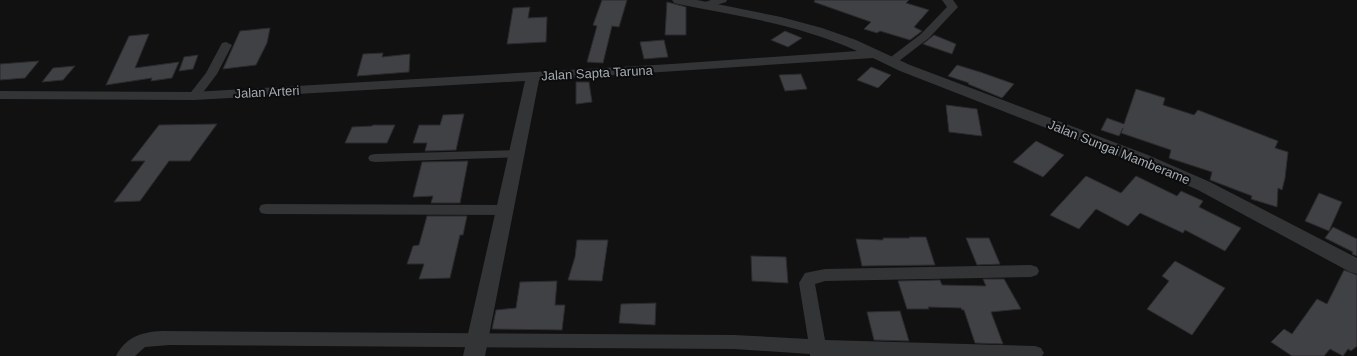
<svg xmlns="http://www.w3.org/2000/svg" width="1357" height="356" viewBox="0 0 1357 356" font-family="Helvetica,sans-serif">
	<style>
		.building { fill: #404145; stroke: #2b2b2e }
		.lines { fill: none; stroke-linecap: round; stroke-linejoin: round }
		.minor { fill: #323436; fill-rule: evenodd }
		.tertiary { fill: #323436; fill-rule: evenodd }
		.labels { text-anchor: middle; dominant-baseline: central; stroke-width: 4; stroke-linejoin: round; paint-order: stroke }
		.street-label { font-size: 13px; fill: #a3aab1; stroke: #0c0c0d }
	</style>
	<rect width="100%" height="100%" fill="#111112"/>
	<path class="building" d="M 602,0 L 627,0 L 619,27 L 612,26 L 603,63 L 587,62 L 597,26 L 593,25 Z
		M 815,0 L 909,0 L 906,3 L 929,10 L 914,27 L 922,31 L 910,40 L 880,31 L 877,33 L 864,29 L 871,22 L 814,2 Z
		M 667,2 L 686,7 L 686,35 L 665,35 Z
		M 530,7 L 528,18 L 547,17 L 546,42 L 507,44 L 513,8 Z
		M 270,28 L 267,43 L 256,65 L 223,69 L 240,31 Z
		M 785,31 L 802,38 L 788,47 L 771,40 Z
		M 149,34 L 135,68 L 179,62 L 172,78 L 151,81 L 152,78 L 106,85 L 129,36 Z
		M 934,35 L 956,44 L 952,54 L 923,44 Z
		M 664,40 L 668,57 L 644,59 L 640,42 Z
		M 383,53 L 382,57 L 410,54 L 409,72 L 357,76 L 363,54 Z
		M 198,55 L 193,69 L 179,71 L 184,57 Z
		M 39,61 L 25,78 L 0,80 L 0,64 Z
		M 957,65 L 980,72 L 1014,84 L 1002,98 L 968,84 L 969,83 L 948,76 Z
		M 75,66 L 63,80 L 42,82 L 53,68 Z
		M 871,67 L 891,75 L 878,88 L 857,80 Z
		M 801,74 L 807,89 L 785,91 L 779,75 Z
		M 576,82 L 589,82 L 592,102 L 576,104 Z
		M 1136,89 L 1165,98 L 1163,105 L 1194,115 L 1198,110 L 1278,141 L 1275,148 L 1288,152 L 1285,178 L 1282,190 L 1278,188 L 1277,207 L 1251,199 L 1252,196 L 1210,180 L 1212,172 L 1169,158 L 1171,150 L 1121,133 L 1123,128 L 1119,136 L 1101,130 L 1107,118 L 1124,124 Z
		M 946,105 L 977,109 L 982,136 L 949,132 Z
		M 464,114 L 456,150 L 425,151 L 427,143 L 413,143 L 419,125 L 440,125 L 443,115 Z
		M 217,124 L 190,161 L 169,161 L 140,201 L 114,202 L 145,161 L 131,161 L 159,125 Z
		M 373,125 L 395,125 L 387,143 L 345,143 L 352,127 L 372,126 Z
		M 1036,141 L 1064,155 L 1043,177 L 1013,162 Z
		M 468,161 L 460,203 L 431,203 L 433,196 L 413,197 L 422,162 Z
		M 1086,176 L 1121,193 L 1136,176 L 1177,196 L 1181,191 L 1203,201 L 1199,207 L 1241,228 L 1225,251 L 1185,230 L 1183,233 L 1140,213 L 1128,226 L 1096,209 L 1079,229 L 1050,215 Z
		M 1319,193 L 1342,202 L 1329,231 L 1305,221 Z
		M 427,216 L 467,216 L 463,235 L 460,235 L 450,278 L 419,279 L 424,264 L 407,264 L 413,246 L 419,245 Z
		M 1333,227 L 1357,239 L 1357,256 L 1352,254 L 1353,252 L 1325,238 Z
		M 909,237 L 926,237 L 935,265 L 862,266 L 856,239 L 883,240 L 883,238 L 910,238 Z
		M 966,238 L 989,238 L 1000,264 L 977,265 Z
		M 577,240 L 608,240 L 602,281 L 568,280 L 575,257 Z
		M 751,256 L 786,257 L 788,283 L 752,281 Z
		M 1175,261 L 1225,288 L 1192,335 L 1147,309 L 1169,281 L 1162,276 Z
		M 1344,270 L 1357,275 L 1357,346 L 1351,351 L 1348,349 L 1343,356 L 1330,349 L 1324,356 L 1292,356 L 1271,342 L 1284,329 L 1292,334 L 1317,299 L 1327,304 Z
		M 983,279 L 1004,279 L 1021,309 L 991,312 L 1003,344 L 975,343 L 964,310 L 962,310 L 961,308 L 928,307 L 929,309 L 907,309 L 898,281 L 940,280 L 942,285 L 986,286 Z
		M 557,281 L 555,305 L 565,305 L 562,330 L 492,329 L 496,310 L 516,308 L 520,282 Z
		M 656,303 L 655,325 L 619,323 L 621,304 Z
		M 900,311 L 909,341 L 874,340 L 867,312 Z"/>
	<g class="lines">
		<path class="minor" d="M 711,0 L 727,0 L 726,2 L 706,8 L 701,5 L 702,3 Z
			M 942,0 L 953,0 L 958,7 L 929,38 L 895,64 L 887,64 L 885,62 L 887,60 L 921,34 L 947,7 Z
			M 226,42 L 232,45 L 217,74 L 198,99 L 190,99 L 188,96 L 206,73 L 222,43 Z
			M 516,150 L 521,151 L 523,154 L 521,157 L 375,162 L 370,161 L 368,158 L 370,155 L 375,154 Z
			M 266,204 L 504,205 L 509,206 L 511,210 L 509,214 L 504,215 L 266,214 L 261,213 L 259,209 L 261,205 Z
			M 1031,265 L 1037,267 L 1039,271 L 1037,275 L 1031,277 L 825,281 L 815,284 L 825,340 L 1035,346 L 1041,348 L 1044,353 L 1042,356 L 810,356 L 810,354 L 734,349 L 169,345 L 145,347 L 135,356 L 116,356 C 126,337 141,332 162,331 L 734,335 L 808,339 L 799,283 L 805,273 L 825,269 Z"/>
		<path class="tertiary" d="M 672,0 L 697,0 L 781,17 L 822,28 L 856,40 L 910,65 L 1148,155 L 1210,182 L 1357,258 L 1357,274 L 1350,272 L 1198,190 L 1136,163 L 900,71 L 873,58 L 539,80 L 485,356 L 463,356 L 525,81 L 194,100 L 0,99 L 0,91 L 194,92 L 672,64 L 857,51 C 801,25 738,16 678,4 L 674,3 Z"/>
	</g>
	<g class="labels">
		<g class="street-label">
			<text transform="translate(597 73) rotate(-3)">Jalan Sapta Taruna</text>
			<text transform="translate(267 92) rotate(-3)">Jalan Arteri</text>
			<text transform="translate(1119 152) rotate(22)">Jalan Sungai Mamberame</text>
		</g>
	</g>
</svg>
